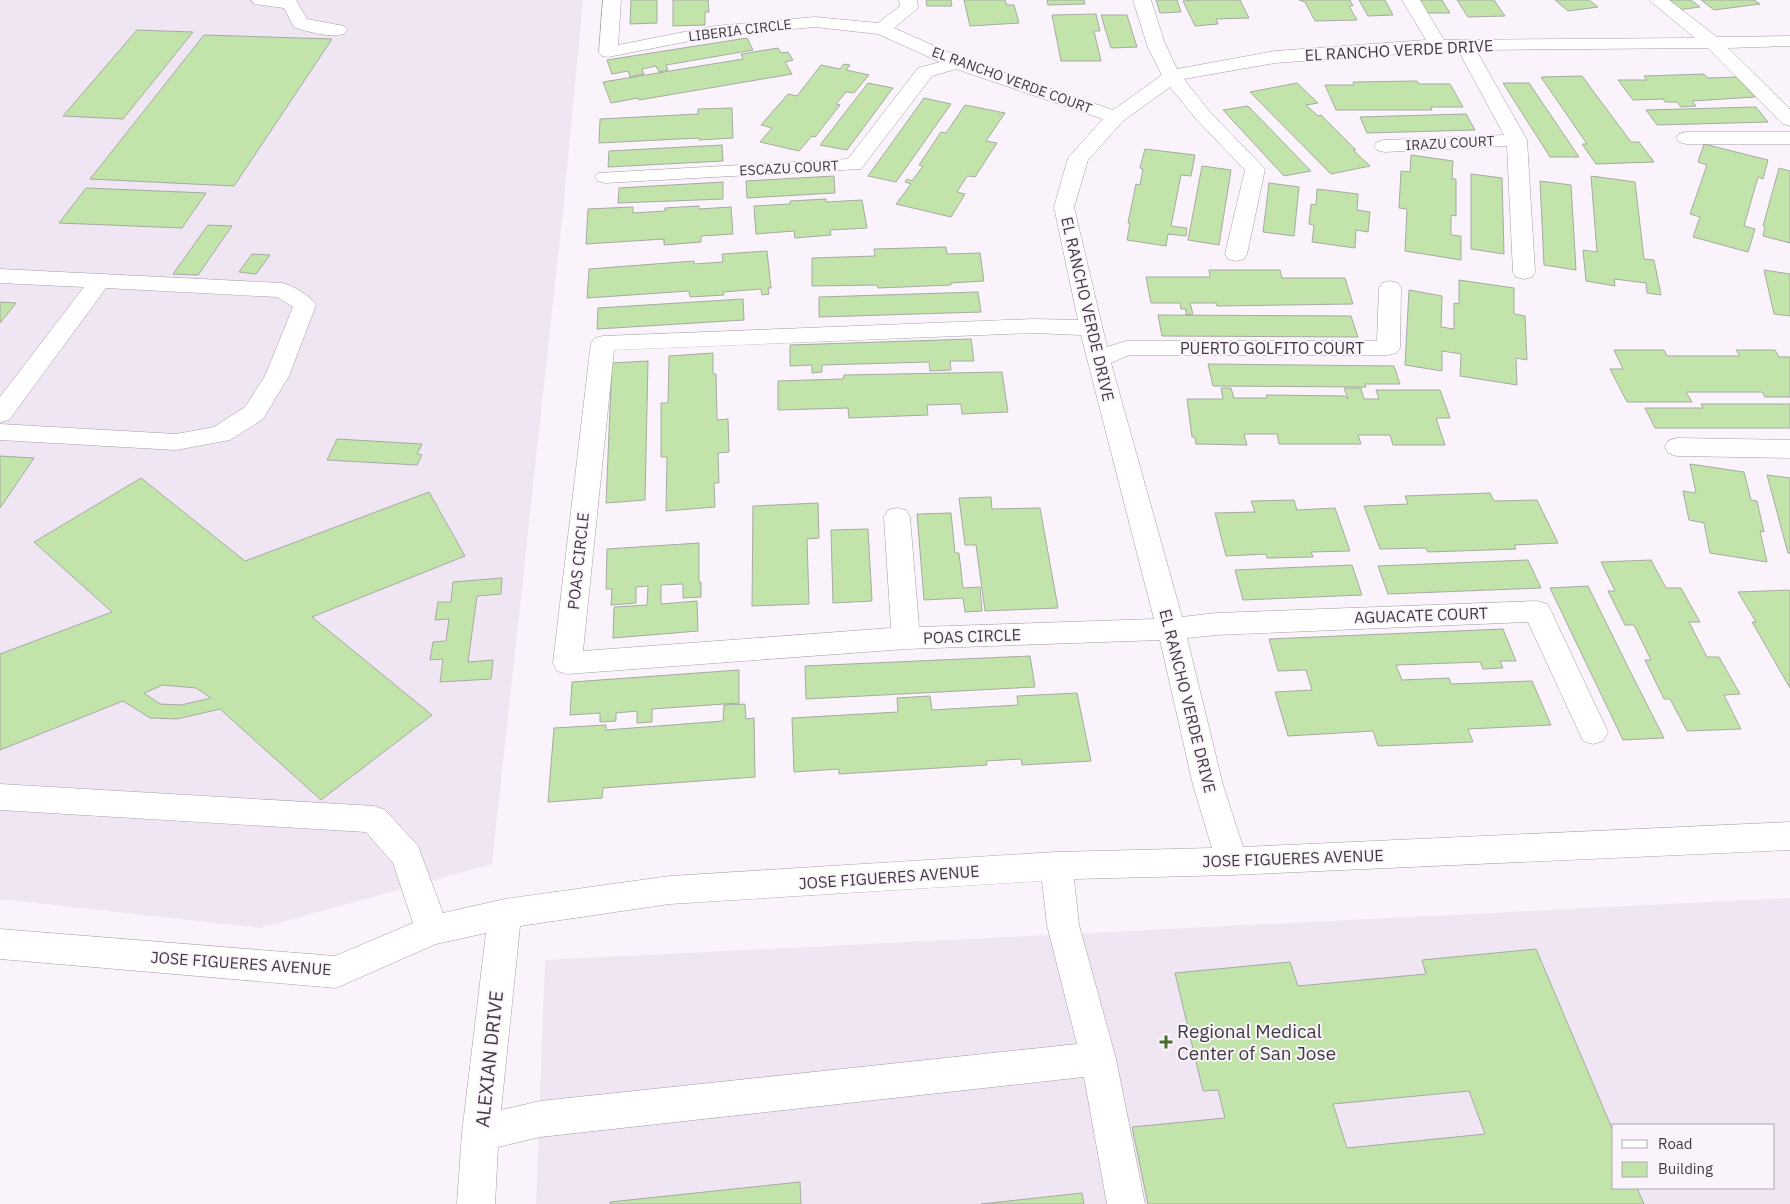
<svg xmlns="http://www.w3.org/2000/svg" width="1790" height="1204" viewBox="0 0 1790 1204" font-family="'IBM Plex Sans',sans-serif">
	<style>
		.built { fill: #f0e6f3; fill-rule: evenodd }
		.building { fill: #c2e3a9; stroke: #a6aba3; fill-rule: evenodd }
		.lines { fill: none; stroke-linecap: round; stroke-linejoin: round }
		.minor-casing { stroke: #a49ea5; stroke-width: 1 }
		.minor { fill: #fff; fill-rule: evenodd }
		.poi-dot { fill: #486c25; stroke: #faf3fb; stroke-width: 2 }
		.labels { text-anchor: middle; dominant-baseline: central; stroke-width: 4; stroke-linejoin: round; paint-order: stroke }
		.far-street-label { font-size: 14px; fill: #3f3c3f; stroke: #faf3fb }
		.street-label { font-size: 16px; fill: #3f3c3f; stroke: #faf3fb }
		.near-poi-label { font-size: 19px; fill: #3f3c3f; stroke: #faf3fb; text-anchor: start }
		.near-street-label { font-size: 19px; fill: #3f3c3f; stroke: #faf3fb }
	</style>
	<rect width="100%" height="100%" fill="#faf3fb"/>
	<path class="built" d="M 0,0 L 583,0 L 564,201 L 492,864 L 260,928 L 0,899 Z
		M 1790,898 L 1790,1204 L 536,1204 L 545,960 ZM 1614,1125 L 1774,1125 L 1774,1188 L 1614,1188 Z"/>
	<path class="building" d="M 631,0 L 657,0 L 657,23 L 630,24 Z
		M 673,0 L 708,0 L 709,12 L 705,12 L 705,25 L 673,26 Z
		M 926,0 L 951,0 L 952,6 L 927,6 Z
		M 964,0 L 1005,0 L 1007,5 L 1014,5 L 1019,23 L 970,26 Z
		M 1047,0 L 1084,0 L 1085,4 L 1048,5 Z
		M 1156,0 L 1177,0 L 1181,12 L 1160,13 Z
		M 1196,0 L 1240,0 L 1249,18 L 1216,19 L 1218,24 L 1195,26 L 1183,1 Z
		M 1299,0 L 1350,0 L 1353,6 L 1349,6 L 1357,20 L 1315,21 L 1305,2 Z
		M 1359,0 L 1385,0 L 1393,15 L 1368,16 Z
		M 1416,0 L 1442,0 L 1450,13 L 1424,13 Z
		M 1457,0 L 1494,0 L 1505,16 L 1468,17 Z
		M 1555,0 L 1589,0 L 1598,7 L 1568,11 Z
		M 1664,0 L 1691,0 L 1700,7 L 1677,10 Z
		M 1701,0 L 1754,0 L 1760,4 L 1714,10 Z
		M 1096,14 L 1100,31 L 1094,31 L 1101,61 L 1061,61 L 1052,15 Z
		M 1127,15 L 1137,47 L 1111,48 L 1101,15 Z
		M 137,30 L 193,32 L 123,119 L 63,116 Z
		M 204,35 L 332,39 L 234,186 L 90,179 Z
		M 747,38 L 753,50 L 666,65 L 668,70 L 659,72 L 656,66 L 642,69 L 644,74 L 630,77 L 628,71 L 612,74 L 607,60 Z
		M 778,48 L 781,53 L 788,52 L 793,60 L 785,62 L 792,74 L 639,100 L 638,98 L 611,103 L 603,82 L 743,59 L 741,54 Z
		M 844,64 L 850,65 L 846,70 L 869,75 L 854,93 L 846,92 L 836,104 L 840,105 L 815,137 L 812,136 L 799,151 L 760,142 L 772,128 L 761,125 L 788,94 L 797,96 L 821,65 L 840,69 Z
		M 1704,74 L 1708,78 L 1737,77 L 1755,97 L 1692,101 L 1696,106 L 1681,107 L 1677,102 L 1665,102 L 1663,99 L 1633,100 L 1618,80 L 1647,80 L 1644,76 Z
		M 1582,76 L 1631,142 L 1639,142 L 1654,162 L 1596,164 L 1582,144 L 1587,144 L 1541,77 Z
		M 1417,81 L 1419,84 L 1450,84 L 1463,107 L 1431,107 L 1432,110 L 1336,110 L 1325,85 L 1354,85 L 1353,82 Z
		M 868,83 L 893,88 L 847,150 L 820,145 Z
		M 1297,83 L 1318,103 L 1306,105 L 1318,116 L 1321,115 L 1356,150 L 1353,150 L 1370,166 L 1331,174 L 1250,92 Z
		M 1503,83 L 1529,83 L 1579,157 L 1550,157 Z
		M 924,98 L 951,104 L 896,182 L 868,176 Z
		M 965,105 L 1005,113 L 986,141 L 997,143 L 975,177 L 967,176 L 957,192 L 965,194 L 951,217 L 896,204 L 911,184 L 905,182 L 907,179 L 912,181 L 923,166 L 919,165 L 941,132 L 946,133 Z
		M 1248,106 L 1311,171 L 1284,176 L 1223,110 Z
		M 1756,107 L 1768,122 L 1657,125 L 1646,110 Z
		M 732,108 L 733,138 L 699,140 L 699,138 L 599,143 L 600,119 L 698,114 L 698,109 Z
		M 1466,114 L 1475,130 L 1367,133 L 1360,117 Z
		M 1704,144 L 1768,160 L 1763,179 L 1758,177 L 1744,226 L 1755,229 L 1748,252 L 1693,237 L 1700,217 L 1690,214 L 1707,165 L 1698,162 Z
		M 722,145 L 723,161 L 608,167 L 609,151 Z
		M 1145,149 L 1195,155 L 1191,176 L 1181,175 L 1171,226 L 1187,228 L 1186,236 L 1168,234 L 1166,246 L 1127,240 L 1130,223 L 1128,223 L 1136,184 L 1140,185 L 1143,169 L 1140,168 Z
		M 1411,155 L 1453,161 L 1452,179 L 1456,179 L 1456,216 L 1451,215 L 1451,235 L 1461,236 L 1461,260 L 1405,251 L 1407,209 L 1399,208 L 1401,171 L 1410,172 Z
		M 1202,166 L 1231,170 L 1219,245 L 1188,240 Z
		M 1779,168 L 1790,171 L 1790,243 L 1763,236 L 1765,227 L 1763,226 Z
		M 1471,174 L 1502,178 L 1504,254 L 1471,249 Z
		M 834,176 L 835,193 L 747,198 L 746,181 Z
		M 1591,176 L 1635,182 L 1644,259 L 1654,260 L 1661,295 L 1647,293 L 1646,283 L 1614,279 L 1615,286 L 1586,281 L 1583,250 L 1597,252 Z
		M 1540,181 L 1571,185 L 1576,270 L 1544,265 Z
		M 723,182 L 723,199 L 618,203 L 619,188 Z
		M 1269,183 L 1299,187 L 1294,236 L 1263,232 Z
		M 86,188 L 206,193 L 182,228 L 59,223 Z
		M 1317,189 L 1358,194 L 1357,210 L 1370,212 L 1368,232 L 1356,230 L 1355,248 L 1312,242 L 1314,225 L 1309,224 L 1311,204 L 1316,205 Z
		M 826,199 L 826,202 L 862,200 L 867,228 L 830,230 L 831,235 L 795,238 L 794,231 L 756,234 L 754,206 L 790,204 L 790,201 Z
		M 699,206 L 699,209 L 731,207 L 733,234 L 701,236 L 701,242 L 664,245 L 664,239 L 586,244 L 588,209 L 633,207 L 633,213 L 665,211 L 665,208 Z
		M 208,225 L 232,226 L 198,275 L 173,274 Z
		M 946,247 L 947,254 L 980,253 L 984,281 L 951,283 L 951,285 L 878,288 L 877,285 L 812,286 L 812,258 L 875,256 L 874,249 Z
		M 767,251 L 771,288 L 768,288 L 769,294 L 762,295 L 761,289 L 723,292 L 724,295 L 690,297 L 689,291 L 587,298 L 589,269 L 694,261 L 694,264 L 723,262 L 722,254 Z
		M 252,254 L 270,255 L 256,274 L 239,272 Z
		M 1209,270 L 1280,270 L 1282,278 L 1345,278 L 1353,304 L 1217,306 L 1216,303 L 1190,303 L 1193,314 L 1186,315 L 1186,309 L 1181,309 L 1180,303 L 1151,303 L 1146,277 L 1210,277 Z
		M 1764,270 L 1790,274 L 1790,316 L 1774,314 Z
		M 1459,280 L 1514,288 L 1514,314 L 1525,316 L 1527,360 L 1516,358 L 1517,385 L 1460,376 L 1461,354 L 1442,351 L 1442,371 L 1405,365 L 1409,290 L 1442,296 L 1441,327 L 1454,329 L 1454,303 L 1459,304 Z
		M 978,292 L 981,312 L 819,317 L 819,297 Z
		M 743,299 L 744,320 L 597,329 L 598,308 Z
		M 0,302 L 16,303 L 0,323 Z
		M 1158,315 L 1351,316 L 1358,337 L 1162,336 Z
		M 971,339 L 974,361 L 950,361 L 951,370 L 930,371 L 929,362 L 822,365 L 822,372 L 812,373 L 812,365 L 790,366 L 790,345 Z
		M 1614,350 L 1664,350 L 1667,356 L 1740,356 L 1736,350 L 1775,350 L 1779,357 L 1790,357 L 1790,397 L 1765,397 L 1762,392 L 1686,392 L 1692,402 L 1627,402 L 1610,369 L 1623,369 Z
		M 713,353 L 713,374 L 716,374 L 717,420 L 728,419 L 729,452 L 718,453 L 719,483 L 714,483 L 715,507 L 666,511 L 667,457 L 661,457 L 661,403 L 668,403 L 669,356 Z
		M 648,361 L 645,500 L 606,503 L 612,363 Z
		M 1208,364 L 1394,366 L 1400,384 L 1365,384 L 1366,387 L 1213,386 Z
		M 1002,372 L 1008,412 L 962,414 L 961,404 L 927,405 L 928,415 L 849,418 L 848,408 L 778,410 L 778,381 L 843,379 L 844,375 Z
		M 1221,388 L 1231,388 L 1234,398 L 1267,398 L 1266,395 L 1345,396 L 1348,399 L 1344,388 L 1361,388 L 1364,399 L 1379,399 L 1376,390 L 1440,390 L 1450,418 L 1436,418 L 1445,445 L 1393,445 L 1390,435 L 1358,435 L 1361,444 L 1279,444 L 1277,434 L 1244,434 L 1247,445 L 1196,444 L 1195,437 L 1192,437 L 1187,399 L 1223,399 Z
		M 1701,404 L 1790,404 L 1790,428 L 1655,428 L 1645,408 L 1703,408 Z
		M 337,439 L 422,444 L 417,454 L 422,455 L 417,465 L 327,460 Z
		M 0,456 L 34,458 L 0,508 Z
		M 1690,464 L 1744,472 L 1751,500 L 1757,501 L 1764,532 L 1760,531 L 1767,562 L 1710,553 L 1704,523 L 1689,520 L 1683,491 L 1696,493 Z
		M 1767,475 L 1790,478 L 1790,553 L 1788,553 Z
		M 141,478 L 245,561 L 429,492 L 465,556 L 312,617 L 432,715 L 321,800 L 220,709 L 177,719 L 150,718 L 123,701 L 0,750 L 0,654 L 112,612 L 34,542 ZM 163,685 L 196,688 L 211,698 L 181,705 L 160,704 L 144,693 Z
		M 1490,493 L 1494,501 L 1537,500 L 1558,543 L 1514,545 L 1516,549 L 1428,552 L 1426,548 L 1380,549 L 1364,506 L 1408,504 L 1405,496 Z
		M 991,497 L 992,509 L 1040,508 L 1058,608 L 985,611 L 976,545 L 965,545 L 959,498 Z
		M 1294,500 L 1297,510 L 1335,508 L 1350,551 L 1311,552 L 1313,557 L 1267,558 L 1266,554 L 1226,556 L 1215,513 L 1255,512 L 1251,501 Z
		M 818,503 L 819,538 L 807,539 L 809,604 L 752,606 L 753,506 Z
		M 951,513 L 955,553 L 959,553 L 963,588 L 980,587 L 982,611 L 965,612 L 963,598 L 924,600 L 917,514 Z
		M 868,529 L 872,601 L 833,603 L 831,530 Z
		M 699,543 L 699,583 L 701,582 L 701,597 L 683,598 L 683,584 L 661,585 L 661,604 L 697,601 L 698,631 L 613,638 L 614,607 L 647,605 L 648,586 L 636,587 L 636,603 L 611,605 L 612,589 L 606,589 L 607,549 Z
		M 1528,560 L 1541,588 L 1388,594 L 1378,566 Z
		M 1651,560 L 1666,588 L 1681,588 L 1700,622 L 1689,622 L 1707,657 L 1719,657 L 1740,694 L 1724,695 L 1741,729 L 1687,731 L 1670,699 L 1664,699 L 1645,660 L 1651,660 L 1634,625 L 1625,625 L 1608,591 L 1615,591 L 1601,562 Z
		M 1352,565 L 1362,595 L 1243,600 L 1235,570 Z
		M 502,578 L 501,594 L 477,596 L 468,662 L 493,660 L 491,679 L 440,682 L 443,659 L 430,660 L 433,642 L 446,641 L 449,619 L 435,620 L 438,602 L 451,602 L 453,582 Z
		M 1588,586 L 1630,671 L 1664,738 L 1623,740 L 1550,588 Z
		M 1789,590 L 1790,591 L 1790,688 L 1752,622 L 1756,622 L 1738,592 Z
		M 1503,629 L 1516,661 L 1500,661 L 1503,668 L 1483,669 L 1480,662 L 1396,665 L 1402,680 L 1449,678 L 1451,684 L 1532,681 L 1551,725 L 1468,729 L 1473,742 L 1378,746 L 1373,731 L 1288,736 L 1275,692 L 1312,690 L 1306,670 L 1278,671 L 1269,639 Z
		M 1030,656 L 1035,687 L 806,699 L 805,666 Z
		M 739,670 L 739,703 L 652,709 L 652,722 L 637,723 L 637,711 L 616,713 L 616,721 L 600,722 L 600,713 L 570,715 L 572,682 Z
		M 1077,693 L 1091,761 L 1022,765 L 1021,759 L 986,761 L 987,765 L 839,774 L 839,769 L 794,772 L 792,718 L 898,712 L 897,698 L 930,696 L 932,710 L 1018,705 L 1017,696 Z
		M 745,704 L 746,719 L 754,718 L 755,777 L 603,788 L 602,798 L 548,802 L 554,728 L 606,725 L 606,730 L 723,721 L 724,705 Z
		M 1536,949 L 1614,1133 L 1614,1188 L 1637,1188 L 1644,1204 L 1148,1204 L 1132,1127 L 1225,1118 L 1218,1090 L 1203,1091 L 1175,973 L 1290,962 L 1298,986 L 1426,974 L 1422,960 ZM 1469,1091 L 1485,1134 L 1347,1148 L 1333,1104 Z
		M 800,1182 L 801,1204 L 610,1204 L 610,1202 Z
		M 1082,1193 L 1084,1204 L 981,1204 Z"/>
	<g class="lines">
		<defs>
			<path id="minor" d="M 251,0 L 296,0 L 307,19 L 344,26 L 347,30 L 344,34 C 328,38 309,32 294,27 L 284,8 L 254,4 Z
				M 603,0 L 621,0 L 618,45 L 715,26 L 815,17 L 878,23 L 900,6 L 899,0 L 917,0 L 918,8 L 894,28 L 964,59 L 1113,110 L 1162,75 L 1148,48 L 1133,0 L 1151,0 L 1164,41 L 1177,69 L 1275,51 L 1426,40 L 1402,0 L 1420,0 L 1444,40 L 1695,38 L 1649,0 L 1669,0 L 1717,37 L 1790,36 L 1790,46 L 1728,48 L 1790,109 L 1790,126 L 1783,124 L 1708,48 L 1476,50 L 1527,140 L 1535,272 L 1532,277 L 1524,279 L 1516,277 L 1513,272 L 1507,146 L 1384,152 L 1377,150 L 1374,146 L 1377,142 L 1384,140 L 1504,135 L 1458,50 L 1275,63 L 1184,79 L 1209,111 L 1265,169 L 1247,254 L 1244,259 L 1236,261 L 1228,259 L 1225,254 L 1245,170 L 1196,119 L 1170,87 L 1123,121 L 1088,160 L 1074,207 L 1107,347 L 1126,341 L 1377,341 L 1379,288 L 1382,283 L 1390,281 L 1398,283 L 1401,288 L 1400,348 L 1396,353 L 1388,355 L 1129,355 L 1111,363 L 1182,617 L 1216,613 L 1537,601 L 1547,604 L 1551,611 L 1608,732 L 1603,741 L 1593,744 L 1583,741 L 1528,622 L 1216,635 L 1187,638 L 1223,785 L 1243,847 L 1790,822 L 1790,850 L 1232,875 L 1074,879 L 1079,925 L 1116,1059 L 1145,1204 L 1107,1204 L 1084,1077 L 540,1137 L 498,1147 L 495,1204 L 457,1204 L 462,1133 L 486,933 L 436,944 L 336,988 L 0,959 L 0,929 L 335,956 L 413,923 L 393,863 L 366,832 L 0,810 L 0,784 L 374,806 L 385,810 L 418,846 L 443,913 L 505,899 L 670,876 L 1056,852 L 1212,848 L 1193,785 L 1160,640 L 906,649 L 567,674 L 557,671 L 553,663 L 591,343 L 595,338 L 603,336 L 1033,319 L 1078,320 L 1054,207 L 1068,158 L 1103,119 L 956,69 L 932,76 L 861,169 L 605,183 L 598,181 L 595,177 L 598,173 L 848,159 L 918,68 L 940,62 L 878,34 L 815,27 L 715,36 L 608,57 L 602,56 L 599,52 ZM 1033,333 L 1081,335 L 1154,619 L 919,627 L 910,517 L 906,510 L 897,508 L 888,510 L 884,517 L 891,628 L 583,651 L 614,350 ZM 1042,881 L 1047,925 L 1077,1044 L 540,1101 L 501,1110 L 520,926 L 670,904 Z
				M 1686,132 L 1790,132 L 1790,144 L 1686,144 L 1679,142 L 1676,138 L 1679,134 Z
				M 0,269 L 282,283 C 294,286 309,295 316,305 L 289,376 L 263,419 L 230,440 L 176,450 L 0,440 L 0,424 L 176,434 L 214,427 L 245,407 L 265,376 L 293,307 L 277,297 L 106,288 L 9,420 L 0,422 L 0,397 L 84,287 L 0,283 Z
				M 1677,438 L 1790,440 L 1790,458 L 1677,456 L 1668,453 L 1665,447 L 1668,441 Z"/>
		</defs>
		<use href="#minor" class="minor-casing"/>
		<use href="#minor" class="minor"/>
	</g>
	<path class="poi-dot" d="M1163.5 1034.5h5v5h5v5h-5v5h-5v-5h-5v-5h5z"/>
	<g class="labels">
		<g class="far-street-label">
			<text transform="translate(740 30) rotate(-7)">LIBERIA CIRCLE</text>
			<text transform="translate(1012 80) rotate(20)">EL RANCHO VERDE COURT</text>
			<text transform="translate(1450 143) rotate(-3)">IRAZU COURT</text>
			<text transform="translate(789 168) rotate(-3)">ESCAZU COURT</text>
		</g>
		<g class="street-label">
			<text transform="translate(1399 50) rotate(-3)">EL RANCHO VERDE DRIVE</text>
			<text transform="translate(1088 309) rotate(77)">EL RANCHO VERDE DRIVE</text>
			<text x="1272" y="348">PUERTO GOLFITO COURT</text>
			<text transform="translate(578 561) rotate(-84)">POAS CIRCLE</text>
			<text transform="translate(1421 615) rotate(-2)">AGUACATE COURT</text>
			<text transform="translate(972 636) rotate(-2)">POAS CIRCLE</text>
			<text transform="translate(1188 701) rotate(76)">EL RANCHO VERDE DRIVE</text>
			<text transform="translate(1293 858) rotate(-2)">JOSE FIGUERES AVENUE</text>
			<text transform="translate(889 877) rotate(-4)">JOSE FIGUERES AVENUE</text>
			<text transform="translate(241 963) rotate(4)">JOSE FIGUERES AVENUE</text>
		</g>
		<g class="near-poi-label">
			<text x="1177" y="1031">Regional Medical<tspan x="1177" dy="22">Center of San Jose</tspan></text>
		</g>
		<g class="near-street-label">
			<text transform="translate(489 1059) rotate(-84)">ALEXIAN DRIVE</text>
		</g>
	</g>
	<rect x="1612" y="1124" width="162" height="65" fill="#faf3fb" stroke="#afaab0"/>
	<rect x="1622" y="1140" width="25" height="8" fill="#ffffff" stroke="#afaab0"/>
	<text x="1658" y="1149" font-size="15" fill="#3f3c3f">Road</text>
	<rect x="1622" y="1162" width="25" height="15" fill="#c2e3a9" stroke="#afaab0"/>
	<text x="1658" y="1174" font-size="15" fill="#3f3c3f">Building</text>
</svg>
